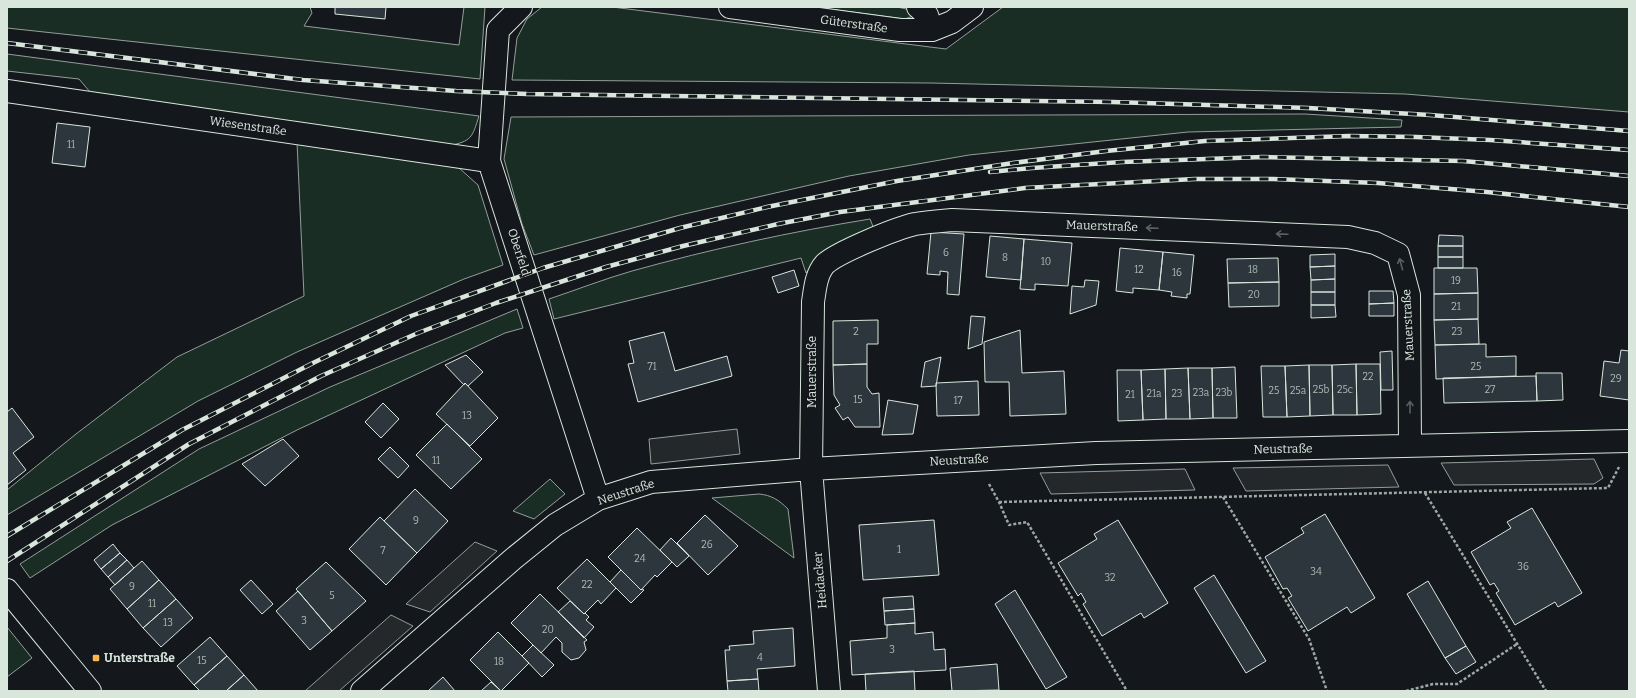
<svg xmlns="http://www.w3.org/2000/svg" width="1636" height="698" viewBox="0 0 1636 698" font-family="Bitter,serif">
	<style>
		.green { fill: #1a2d24; stroke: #939e99 }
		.parking { fill: #24282b; stroke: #939e99 }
		.building { fill: #2c363c; stroke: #d8e6dc }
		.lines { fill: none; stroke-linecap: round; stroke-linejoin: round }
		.minor-casing { stroke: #d8e6dc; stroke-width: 24 }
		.path { stroke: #9da8a2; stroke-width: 2.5; stroke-dasharray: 3 2; stroke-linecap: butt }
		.minor { stroke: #14181c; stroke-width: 22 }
		.rail-casing { stroke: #d8e6dc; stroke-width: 4.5 }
		.rail { stroke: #14181c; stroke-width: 3; stroke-dasharray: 9; stroke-linecap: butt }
		.oneway { stroke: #59605f }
		.poi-dot { fill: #ffb74d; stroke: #14181c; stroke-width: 1.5 }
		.labels { text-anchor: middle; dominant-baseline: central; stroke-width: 3; stroke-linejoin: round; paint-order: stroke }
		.number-label { font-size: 10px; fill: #adbab4 }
		.street-label { font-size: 12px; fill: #d8e6dc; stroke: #14181c }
		.poi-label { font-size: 12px; font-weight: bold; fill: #d8e6dc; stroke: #14181c; text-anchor: start }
	</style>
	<rect width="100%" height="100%" fill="#14181c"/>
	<path class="green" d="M 7,7 L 310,7 L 312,13 L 304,26 L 459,45 L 464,7 L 485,7 L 480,79 L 7,28 Z
		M 542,7 L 612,7 L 946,49 L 1003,7 L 1629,7 L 1629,112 L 1405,94 L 931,83 L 512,80 L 517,38 L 527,19 Z
		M 814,7 L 897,7 L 911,10 L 913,16 L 905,19 Z
		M 7,54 L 479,116 C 472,138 472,141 448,146 L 90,92 L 79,79 L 7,71 Z
		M 1305,114 L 1402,120 L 1401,127 L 1188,132 L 969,155 L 849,176 L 680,215 L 534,255 L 522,224 L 504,159 L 511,117 Z
		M 297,142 L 458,167 L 478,185 L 503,265 L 464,279 L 297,352 L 198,401 L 7,515 L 7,490 L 76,434 L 177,357 L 304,296 Z
		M 870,219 L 874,229 L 814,263 L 806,273 L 801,258 L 554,319 L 549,299 C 576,290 604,279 632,271 C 711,249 790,232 870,219 Z
		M 517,309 L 523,328 L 505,333 L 297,430 L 112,525 L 30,578 L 20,564 L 199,449 L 330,387 Z
		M 550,479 L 565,494 L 534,519 L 513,511 Z
		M 759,494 C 771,495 779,500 788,509 L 794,558 L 712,498 Z
		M 7,627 L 32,658 L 7,677 Z"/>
	<path class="parking" d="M 737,429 L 740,454 L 651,464 L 649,439 Z
		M 1594,459 L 1603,478 L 1594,484 L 1454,485 L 1441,463 Z
		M 1388,465 L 1399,487 L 1246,491 L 1233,468 Z
		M 1185,469 L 1195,490 L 1051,494 L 1040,473 Z
		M 475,542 L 497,551 L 430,612 L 406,604 Z
		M 391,615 L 413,626 L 339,691 L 305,691 Z"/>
	<path class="building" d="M 335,7 L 386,7 L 385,19 L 335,14 Z
		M 57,123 L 90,127 L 85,167 L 52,163 Z
		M 931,232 L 964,234 L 959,295 L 947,294 L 948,272 L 940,271 L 940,275 L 927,274 Z
		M 1439,235 L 1463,236 L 1463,246 L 1438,246 Z
		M 990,236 L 1024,239 L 1021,280 L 986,277 Z
		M 1024,239 L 1072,243 L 1068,286 L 1035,284 L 1035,290 L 1020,289 Z
		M 1438,246 L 1463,246 L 1463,257 L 1438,257 Z
		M 1120,248 L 1163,252 L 1159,290 L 1133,288 L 1133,293 L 1116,291 Z
		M 1163,252 L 1194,255 L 1190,294 L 1187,294 L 1187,298 L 1171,296 L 1172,292 L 1159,290 Z
		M 1335,254 L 1335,266 L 1310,267 L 1310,255 Z
		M 1438,257 L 1463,257 L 1463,268 L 1438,268 Z
		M 1278,258 L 1279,282 L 1228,283 L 1227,259 Z
		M 1335,266 L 1335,279 L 1311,280 L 1310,267 Z
		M 1434,268 L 1477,268 L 1478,293 L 1434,294 Z
		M 794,270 L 799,286 L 778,293 L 772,277 Z
		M 1335,279 L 1335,292 L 1311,292 L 1311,280 Z
		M 1085,280 L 1099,281 L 1096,305 L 1070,314 L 1072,286 L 1084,287 Z
		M 1279,282 L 1279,306 L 1229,307 L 1228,283 Z
		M 1369,291 L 1393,291 L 1394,303 L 1369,304 Z
		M 1311,292 L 1335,292 L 1335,305 L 1311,305 Z
		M 1478,293 L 1478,319 L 1434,320 L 1434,294 Z
		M 1394,303 L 1394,316 L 1369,316 L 1369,304 Z
		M 1311,305 L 1335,305 L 1336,317 L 1311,318 Z
		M 971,316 L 985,317 L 982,344 L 968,349 Z
		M 1478,319 L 1479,344 L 1435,345 L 1434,320 Z
		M 878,320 L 878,344 L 867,344 L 867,364 L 833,365 L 833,321 Z
		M 1020,330 L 1022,373 L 1064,371 L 1066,414 L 1010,416 L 1009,382 L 985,382 L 984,342 Z
		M 664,332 L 675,371 L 727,356 L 732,376 L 638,402 L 628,364 L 634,363 L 629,341 Z
		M 1486,344 L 1486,357 L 1516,356 L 1516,376 L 1436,379 L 1435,345 Z
		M 1621,350 L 1629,351 L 1629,400 L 1600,396 L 1604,361 L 1619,363 Z
		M 1392,351 L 1393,390 L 1381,390 L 1380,352 Z
		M 466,355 L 483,372 L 468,386 L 465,383 L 464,385 L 445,365 Z
		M 941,357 L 936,386 L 921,387 L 925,362 Z
		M 867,364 L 867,387 L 872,394 L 879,393 L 880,427 L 855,427 L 848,417 L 843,420 L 835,408 L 840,405 L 834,395 L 833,365 Z
		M 1356,364 L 1380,364 L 1381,414 L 1357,415 Z
		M 1356,364 L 1357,415 L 1333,415 L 1332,365 Z
		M 1309,365 L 1310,416 L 1287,417 L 1285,366 Z
		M 1309,365 L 1332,365 L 1333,415 L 1310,416 Z
		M 1261,366 L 1285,366 L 1287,417 L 1263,417 Z
		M 1235,367 L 1237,418 L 1213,418 L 1212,368 Z
		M 1188,368 L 1190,419 L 1166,419 L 1165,369 Z
		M 1188,368 L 1212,368 L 1213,418 L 1190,419 Z
		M 1165,369 L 1166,419 L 1143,420 L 1141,370 Z
		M 1117,370 L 1141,370 L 1143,420 L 1118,421 Z
		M 1536,373 L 1562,373 L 1563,400 L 1537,401 Z
		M 1536,376 L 1537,401 L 1444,403 L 1443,378 Z
		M 978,381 L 979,415 L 937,416 L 936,383 Z
		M 465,383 L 498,418 L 470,446 L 436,414 Z
		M 888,400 L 918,405 L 913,434 L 882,435 Z
		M 383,403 L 399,419 L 381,438 L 365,422 Z
		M 12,408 L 34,437 L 13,453 L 26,470 L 7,485 L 7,412 Z
		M 447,424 L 482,459 L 451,489 L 416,455 Z
		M 283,439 L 299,456 L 265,486 L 242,464 Z
		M 390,447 L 409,466 L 398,478 L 378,459 Z
		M 415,489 L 448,521 L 417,553 L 384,521 Z
		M 1532,508 L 1582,593 L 1558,607 L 1555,602 L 1515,625 L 1496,593 L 1499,591 L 1494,583 L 1490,585 L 1471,552 L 1511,528 L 1507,522 Z
		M 1325,514 L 1375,598 L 1351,613 L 1347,607 L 1308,631 L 1288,598 L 1292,596 L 1287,588 L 1283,589 L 1265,557 L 1304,533 L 1301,528 Z
		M 705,515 L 738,546 L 708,575 L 677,543 Z
		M 380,517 L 417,553 L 386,585 L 349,549 Z
		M 934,520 L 939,575 L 863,580 L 859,525 Z
		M 1118,520 L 1168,603 L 1144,618 L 1141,613 L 1102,636 L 1083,604 L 1086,602 L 1081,593 L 1078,596 L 1058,563 L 1097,539 L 1094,534 Z
		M 637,528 L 672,562 L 657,577 L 655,575 L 641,590 L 608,557 Z
		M 671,538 L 689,556 L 677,567 L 660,550 Z
		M 113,544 L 120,553 L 101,569 L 94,560 Z
		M 120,553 L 127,560 L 108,577 L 101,569 Z
		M 587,559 L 616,588 L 601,604 L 598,600 L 584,614 L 557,588 Z
		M 127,560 L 134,568 L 115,585 L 108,577 Z
		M 142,561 L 159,580 L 127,609 L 110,589 Z
		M 326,562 L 366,601 L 332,631 L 296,589 Z
		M 621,570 L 641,590 L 642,589 L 644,590 L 631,603 L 610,582 Z
		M 1214,575 L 1266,661 L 1246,673 L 1194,588 Z
		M 159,580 L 176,599 L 143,628 L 127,609 Z
		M 251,580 L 273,604 L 262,614 L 240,590 Z
		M 1428,581 L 1466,646 L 1445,658 L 1407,594 Z
		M 1015,590 L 1067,677 L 1046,689 L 995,604 Z
		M 298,591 L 332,631 L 310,650 L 276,611 Z
		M 540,594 L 587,640 L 584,642 L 586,650 L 579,658 L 571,660 L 562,652 L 562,643 L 556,637 L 541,653 L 511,623 Z
		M 913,596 L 914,609 L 884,611 L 883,598 Z
		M 176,599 L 193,618 L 161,647 L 143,628 Z
		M 570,601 L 584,614 L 585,613 L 589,617 L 586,620 L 594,627 L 584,638 L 558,612 Z
		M 914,609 L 915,623 L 885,625 L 884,611 Z
		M 915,623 L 915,634 L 933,632 L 934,650 L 945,649 L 946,670 L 852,675 L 850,641 L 887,638 L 887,625 Z
		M 793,628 L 795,666 L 757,669 L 758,679 L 727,681 L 725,650 L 730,650 L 729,646 L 754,644 L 753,631 Z
		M 498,632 L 529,663 L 501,691 L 470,660 Z
		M 210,637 L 227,656 L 194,685 L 177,666 Z
		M 533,645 L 554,665 L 542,677 L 522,656 Z
		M 1466,646 L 1476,662 L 1456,674 L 1445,658 Z
		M 227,656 L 244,675 L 226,691 L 200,691 L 194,685 Z
		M 997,664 L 999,690 L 952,691 L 950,668 Z
		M 914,671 L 915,691 L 866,691 L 865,674 Z
		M 244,675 L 258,691 L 226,691 Z
		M 443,677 L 455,691 L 428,691 Z
		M 758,679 L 759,691 L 728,691 L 727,681 Z
		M 491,682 L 501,691 L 481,691 Z"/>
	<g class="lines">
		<defs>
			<path id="minor" d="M 521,7 L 498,30 L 489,161 L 598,499
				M 730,7 L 900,30 L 932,30 L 952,22 L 972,7
				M 918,7 L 927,15 L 932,30
				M 7,91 L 489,161
				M 7,590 L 90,691
				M 362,691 L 513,559 L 555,525 L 598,499 L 651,482 L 811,469 L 1096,453 L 1629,441
				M 829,691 L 811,469 L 813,302 C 815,289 816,274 825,264 C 838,252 897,228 915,224 C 927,222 940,221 952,220 L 1348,237 L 1375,243 L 1398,254 L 1409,295 L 1410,446"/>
		</defs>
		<use href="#minor" class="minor-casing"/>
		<path class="path" d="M 989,484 L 999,502 L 1009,525 L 1027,522 L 1127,691
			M 1425,493 L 1546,691
			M 1223,497 L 1309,639 L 1327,691
			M 999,502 L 1608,488 L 1619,467
			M 1406,691 L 1433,684 L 1457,684 L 1517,644"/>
		<use href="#minor" class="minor"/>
		<defs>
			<path id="rail" d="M 7,43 L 303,80 L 456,91 L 527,94 L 1112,102 L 1308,108 L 1430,115 L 1629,131
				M 990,172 L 1032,168 L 1122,162 L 1263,157 L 1463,161 L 1629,176
				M 7,536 L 182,430 L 315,362 L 411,316 L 543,268 L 680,228 L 767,207 L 897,181 L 1013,163 L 1106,151 L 1205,141 L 1349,136 L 1416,137 L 1490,140 L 1629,150
				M 7,561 L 189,444 L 321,376 L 418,333 L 496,303 L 606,267 L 683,246 L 778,224 L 840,212 L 1025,188 L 1195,179 L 1273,179 L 1378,183 L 1487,192 L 1629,207"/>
		</defs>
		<use href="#rail" class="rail-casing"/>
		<use href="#rail" class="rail"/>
	</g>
	<defs><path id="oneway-shaft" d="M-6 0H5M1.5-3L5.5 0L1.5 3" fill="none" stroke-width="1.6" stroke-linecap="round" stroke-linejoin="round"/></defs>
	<g class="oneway">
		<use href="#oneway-shaft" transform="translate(1152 228) rotate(-178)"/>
		<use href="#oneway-shaft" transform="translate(1282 234) rotate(-178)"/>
		<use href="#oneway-shaft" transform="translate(1401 264) rotate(-105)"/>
		<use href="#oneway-shaft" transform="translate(1410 407) rotate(-90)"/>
	</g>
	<rect class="poi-dot" x="92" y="654" width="8" height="8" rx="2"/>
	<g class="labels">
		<g class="number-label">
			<text x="71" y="145">11</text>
			<text x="946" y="253">6</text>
			<text x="1005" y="258">8</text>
			<text x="1046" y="262">10</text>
			<text x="1139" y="270">12</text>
			<text x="1253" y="270">18</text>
			<text x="1177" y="273">16</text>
			<text x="1456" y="281">19</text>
			<text x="1254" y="295">20</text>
			<text x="1456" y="307">21</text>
			<text x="856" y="332">2</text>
			<text x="1457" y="332">23</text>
			<text x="652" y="367">71</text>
			<text x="1476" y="367">25</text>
			<text x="1368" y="377">22</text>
			<text x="1616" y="379">29</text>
			<text x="1321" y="390">25b</text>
			<text x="1345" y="390">25c</text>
			<text x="1490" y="390">27</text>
			<text x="1274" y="391">25</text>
			<text x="1298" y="391">25a</text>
			<text x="1201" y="393">23a</text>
			<text x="1224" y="393">23b</text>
			<text x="1154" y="394">21a</text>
			<text x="1177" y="394">23</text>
			<text x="1130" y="395">21</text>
			<text x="858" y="400">15</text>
			<text x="958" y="401">17</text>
			<text x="467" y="416">13</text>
			<text x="436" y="461">11</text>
			<text x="416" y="521">9</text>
			<text x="707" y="545">26</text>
			<text x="899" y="550">1</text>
			<text x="383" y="551">7</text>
			<text x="640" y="559">24</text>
			<text x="1523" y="567">36</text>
			<text x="1316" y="572">34</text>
			<text x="1110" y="578">32</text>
			<text x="587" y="585">22</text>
			<text x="132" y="587">9</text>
			<text x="332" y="596">5</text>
			<text x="152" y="604">11</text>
			<text x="304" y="621">3</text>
			<text x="168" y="623">13</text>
			<text x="548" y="630">20</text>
			<text x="892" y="650">3</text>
			<text x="760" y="658">4</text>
			<text x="202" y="661">15</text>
			<text x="499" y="662">18</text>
		</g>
		<g class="street-label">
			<text transform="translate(854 24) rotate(8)">Güterstraße</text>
			<text transform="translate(248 126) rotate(8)">Wiesenstraße</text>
			<text transform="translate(1102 226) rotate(2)">Mauerstraße</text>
			<text transform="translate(519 252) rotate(72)">Oberfeld</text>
			<text transform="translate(1408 325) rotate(-93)">Mauerstraße</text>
			<text transform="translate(812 372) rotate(-90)">Mauerstraße</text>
			<text transform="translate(1283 449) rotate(-1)">Neustraße</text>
			<text transform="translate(959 460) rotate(-3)">Neustraße</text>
			<text transform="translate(626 492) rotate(-18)">Neustraße</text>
			<text transform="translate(820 580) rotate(-95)">Heidacker</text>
		</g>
		<g class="poi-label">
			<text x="104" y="658">Unterstraße</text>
		</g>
	</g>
	<rect width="1636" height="698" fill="none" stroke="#d8e6dc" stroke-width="16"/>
</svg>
